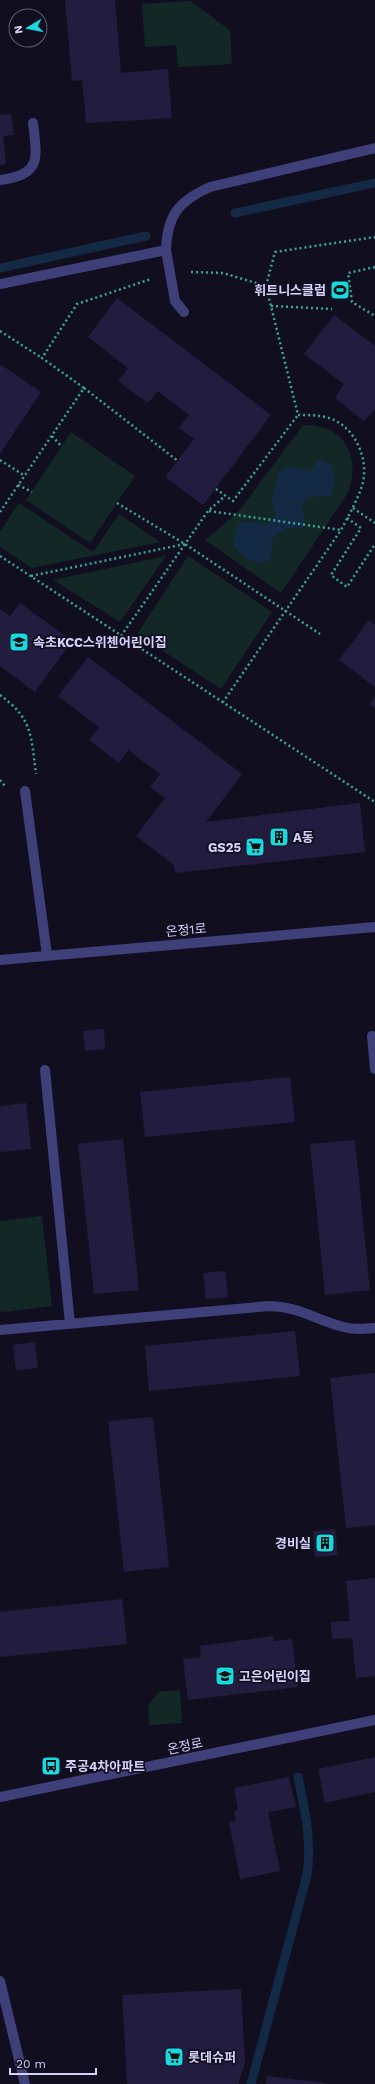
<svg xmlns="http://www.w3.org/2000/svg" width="375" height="2084" viewBox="0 0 375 2084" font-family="'Work Sans','Noto Sans KR',sans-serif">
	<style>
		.green { fill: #132826 }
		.water { fill: #142944 }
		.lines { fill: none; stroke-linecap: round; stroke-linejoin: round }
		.stream { stroke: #142944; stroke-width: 9 }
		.building { fill: #221d3e }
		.path { stroke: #3aa699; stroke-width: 2.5; stroke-dasharray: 2 3; stroke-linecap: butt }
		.lane { stroke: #3f407a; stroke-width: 10 }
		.street { stroke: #3f407a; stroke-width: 10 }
		.labels { text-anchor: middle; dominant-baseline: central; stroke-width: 3.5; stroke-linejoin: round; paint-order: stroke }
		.poi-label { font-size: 13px; font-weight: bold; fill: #d4d2fa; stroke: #110f1f; text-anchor: start }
		.street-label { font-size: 13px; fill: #d4d2fa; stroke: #110f1f }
	</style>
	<rect width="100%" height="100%" fill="#110f1f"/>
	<path class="green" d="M 190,1 L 230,30 L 232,64 L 178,67 L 176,45 L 145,47 L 142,4 Z
		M 303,425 C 344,424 360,454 349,491 L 281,593 L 205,540 L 239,511 Z
		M 71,432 L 135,476 L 90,543 L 26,500 Z
		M 19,503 L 93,552 L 119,514 L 160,542 L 32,568 L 0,547 L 0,531 Z
		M 166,556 L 120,622 L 53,580 Z
		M 188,556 L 272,612 L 221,689 L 137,634 Z
		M 42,1216 L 52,1306 L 4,1312 L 0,1311 L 0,1221 Z
		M 180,1690 L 182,1723 L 149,1725 L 148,1706 L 158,1692 Z"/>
	<path class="water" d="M 318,460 L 333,466 L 335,483 L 331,496 L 308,497 L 301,505 L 305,516 L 303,528 L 287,528 L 273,537 L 271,560 C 258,566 239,559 234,544 C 232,537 237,529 240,523 L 252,521 L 266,524 L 271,521 L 276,514 L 271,503 L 278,473 L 291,466 L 310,472 Z"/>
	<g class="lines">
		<path class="stream" d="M 235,213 L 375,183
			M 0,268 L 146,236
			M 251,2084 L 307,1875 C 312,1841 305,1810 298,1777"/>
	</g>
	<path class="building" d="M 65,0 L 115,0 L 121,73 L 168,69 L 172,118 L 86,123 L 82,80 L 72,81 Z
		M 11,114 L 14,135 L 3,136 L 6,164 L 0,165 L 0,115 Z
		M 117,298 L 271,415 L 203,505 L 165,477 L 194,439 L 179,428 L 189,415 L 158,391 L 148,403 L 118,381 L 128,368 L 88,337 Z
		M 334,315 L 375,346 L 375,409 L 364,421 L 335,398 L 344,384 L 304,354 Z
		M 0,364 L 41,392 L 0,454 Z
		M 20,603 L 72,641 L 35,692 L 0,666 L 0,609 L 10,616 Z
		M 369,620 L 375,625 L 375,687 L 339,660 Z
		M 88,657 L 242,774 L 206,822 L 360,803 L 365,852 L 175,873 L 174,865 L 136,836 L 165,798 L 150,787 L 160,774 L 128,750 L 119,763 L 89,740 L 99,727 L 58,696 Z
		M 375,696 L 375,708 L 370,704 Z
		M 104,1029 L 105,1049 L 85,1051 L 83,1031 Z
		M 290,1077 L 295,1122 L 145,1137 L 140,1092 Z
		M 26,1103 L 31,1149 L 0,1152 L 0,1106 Z
		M 123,1139 L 139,1290 L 94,1294 L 78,1144 Z
		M 355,1140 L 370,1290 L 325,1295 L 310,1144 Z
		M 225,1271 L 228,1297 L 206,1299 L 203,1273 Z
		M 295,1331 L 300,1376 L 149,1391 L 145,1346 Z
		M 35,1342 L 38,1368 L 16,1370 L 13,1345 Z
		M 375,1373 L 375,1525 L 346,1528 L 330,1378 Z
		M 153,1417 L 169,1567 L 124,1572 L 108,1421 Z
		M 335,1529 L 338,1555 L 315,1557 L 313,1531 Z
		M 375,1578 L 375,1676 L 356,1678 L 352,1638 L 332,1639 L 331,1622 L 350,1621 L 346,1581 Z
		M 122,1599 L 127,1644 L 0,1657 L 0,1612 Z
		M 273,1636 L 274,1641 L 292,1639 L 298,1687 L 188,1700 L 183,1659 L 201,1657 L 200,1646 Z
		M 375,1757 L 375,1792 L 325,1803 L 318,1769 Z
		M 289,1777 L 296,1807 L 268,1812 L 280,1871 L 240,1879 L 229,1822 L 236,1821 L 234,1811 L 238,1810 L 234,1788 Z
		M 241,1989 L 245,2063 L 238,2084 L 127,2084 L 122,1995 Z
		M 267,2076 L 326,2083 L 326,2084 L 266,2084 Z"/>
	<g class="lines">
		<path class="path" d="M 375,267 L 348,273 L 352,302 L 375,316
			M 191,272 L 223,273 L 266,286 L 298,415 C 308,415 319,415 329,418 C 355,426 370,460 362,486 C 357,501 349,515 341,530 L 223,702
			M 266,286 L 275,252 L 375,237
			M 271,306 L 332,309
			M 0,331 L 42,358
			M 84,388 L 178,461
			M 52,436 L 62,447
			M 0,460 L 25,476
			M 18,485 L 32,492
			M 216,489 L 233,501 L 298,415
			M 117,503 L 185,544 L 320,634
			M 353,508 L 375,523
			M 209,511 L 341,530
			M 0,512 L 84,388 L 42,358 L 77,304 L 151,279
			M 347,518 L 361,528 L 331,575 L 347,587 L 375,544
			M 0,556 L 375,802
			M 31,576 L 185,544
			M 121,636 L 208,511 L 225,496
			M 0,695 C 33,719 31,736 36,774
			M 0,780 L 6,787"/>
		<path class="lane" d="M 0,180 C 42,175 37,158 33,123
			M 166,250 L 175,301 L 184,312
			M 0,284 L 166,250 C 167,215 179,201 210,187 L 375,148
			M 25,791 L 47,955
			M 372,1036 L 375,1069
			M 45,1070 L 70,1324
			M 0,1330 L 269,1306 C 302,1307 315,1320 344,1327 C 354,1330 364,1329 375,1328"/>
		<path class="street" d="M 0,960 L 375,927
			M 0,1797 L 375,1720
			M 0,1981 L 25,2084"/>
	</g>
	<defs>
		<symbol id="stadium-square" viewBox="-11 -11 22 22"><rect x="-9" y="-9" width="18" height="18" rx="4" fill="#17dae1" stroke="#110f1f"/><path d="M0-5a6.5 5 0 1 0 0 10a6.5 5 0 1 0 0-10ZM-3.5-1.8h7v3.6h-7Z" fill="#111"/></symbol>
		<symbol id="school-square" viewBox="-11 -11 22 22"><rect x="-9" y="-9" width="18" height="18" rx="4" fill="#17dae1" stroke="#110f1f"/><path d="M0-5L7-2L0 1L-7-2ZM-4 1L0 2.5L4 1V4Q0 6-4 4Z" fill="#111"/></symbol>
		<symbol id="building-square" viewBox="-11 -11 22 22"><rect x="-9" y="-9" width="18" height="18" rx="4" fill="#17dae1" stroke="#110f1f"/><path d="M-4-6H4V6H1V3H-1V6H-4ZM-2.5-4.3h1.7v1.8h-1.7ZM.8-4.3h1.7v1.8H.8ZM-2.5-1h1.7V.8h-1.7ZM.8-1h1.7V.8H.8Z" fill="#111"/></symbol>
		<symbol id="supermarket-square" viewBox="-11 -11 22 22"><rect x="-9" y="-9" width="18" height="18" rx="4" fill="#17dae1" stroke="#110f1f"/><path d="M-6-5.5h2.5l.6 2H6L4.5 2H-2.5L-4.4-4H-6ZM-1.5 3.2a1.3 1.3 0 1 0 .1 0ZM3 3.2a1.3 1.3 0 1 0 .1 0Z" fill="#111"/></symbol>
		<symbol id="bus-square" viewBox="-11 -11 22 22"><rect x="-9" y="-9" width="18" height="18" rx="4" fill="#17dae1" stroke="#110f1f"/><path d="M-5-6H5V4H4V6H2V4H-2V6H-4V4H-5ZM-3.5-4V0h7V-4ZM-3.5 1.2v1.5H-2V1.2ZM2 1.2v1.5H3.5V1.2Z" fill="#111"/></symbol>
	</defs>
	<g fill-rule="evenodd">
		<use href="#stadium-square" x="329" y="279" width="22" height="22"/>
		<use href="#school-square" x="8" y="631" width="22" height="22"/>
		<use href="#building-square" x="268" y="826" width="22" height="22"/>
		<use href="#supermarket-square" x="244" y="836" width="22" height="22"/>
		<use href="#building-square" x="314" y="1532" width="22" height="22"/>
		<use href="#school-square" x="214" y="1665" width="22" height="22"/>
		<use href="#bus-square" x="40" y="1755" width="22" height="22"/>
		<use href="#supermarket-square" x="163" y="2046" width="22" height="22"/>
	</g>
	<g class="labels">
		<g class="poi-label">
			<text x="326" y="290" text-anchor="end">휘트니스클럽</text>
			<text x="33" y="642">속초KCC스위첸어린이집</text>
			<text x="293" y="837">A동</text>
			<text x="241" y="847" text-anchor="end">GS25</text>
			<text x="311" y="1543" text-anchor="end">경비실</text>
			<text x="239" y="1676">고은어린이집</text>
			<text x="65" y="1766">주공4차아파트</text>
			<text x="188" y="2057">롯데슈퍼</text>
		</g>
		<g class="street-label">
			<text transform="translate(186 930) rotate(-5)">온정1로</text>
			<text transform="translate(185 1746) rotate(-12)">온정로</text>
		</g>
	</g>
	<g transform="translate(28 28) rotate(260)"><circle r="19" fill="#110f1f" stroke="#5f5d77"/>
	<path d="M0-3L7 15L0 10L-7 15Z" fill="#17dae1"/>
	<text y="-6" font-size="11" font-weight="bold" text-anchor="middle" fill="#d4d2fa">N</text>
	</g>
	<path d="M10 2068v6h86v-6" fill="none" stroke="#d4d2fa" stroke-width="2"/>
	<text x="16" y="2068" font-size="12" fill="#d4d2fa" stroke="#110f1f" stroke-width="3" paint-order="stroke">20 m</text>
</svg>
